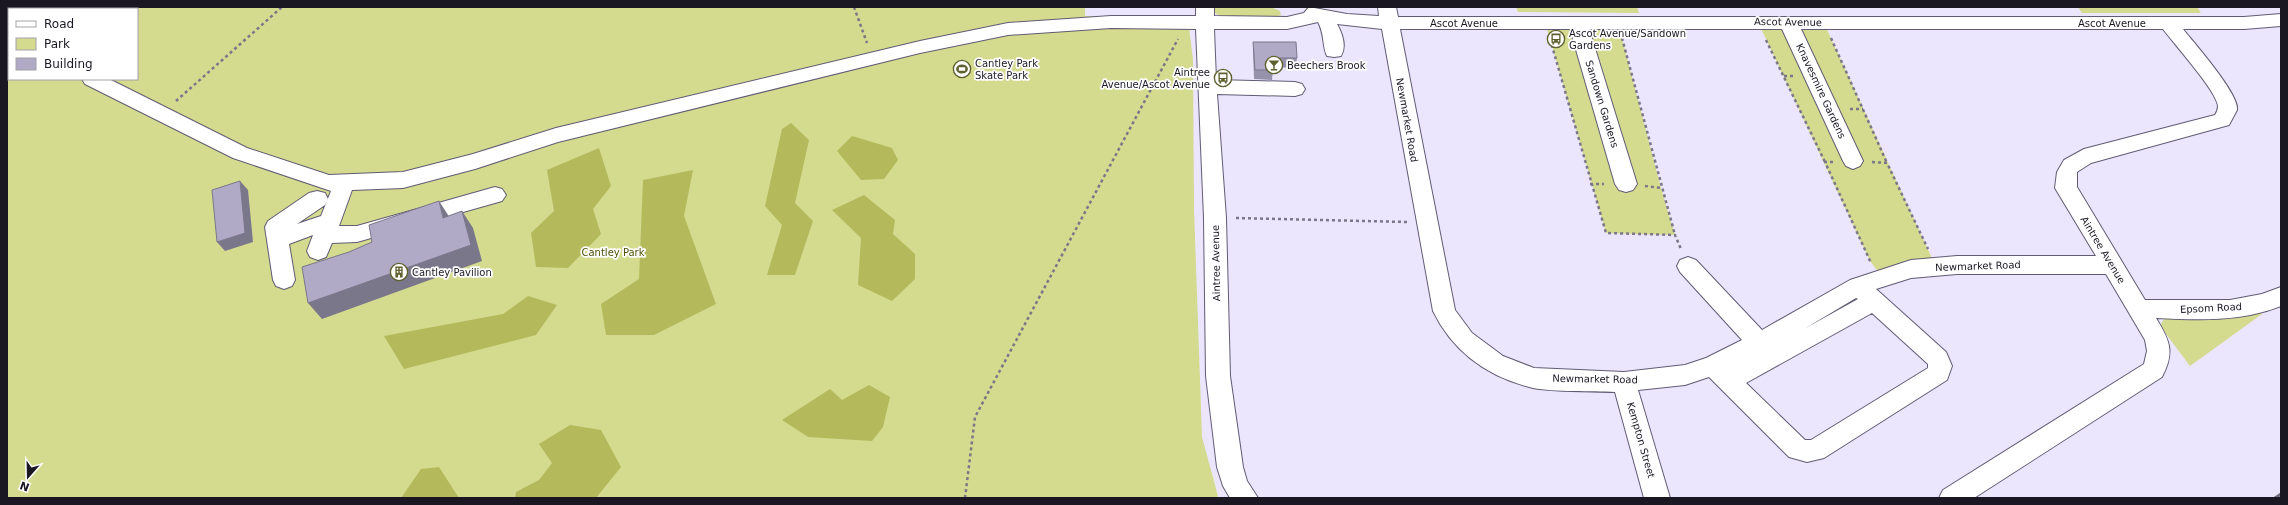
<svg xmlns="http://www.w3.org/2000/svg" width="2288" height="505" viewBox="0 0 2288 505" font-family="'DejaVu Sans',sans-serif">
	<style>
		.green { fill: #d4da8e; fill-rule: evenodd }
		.forest { fill: #b4ba5c }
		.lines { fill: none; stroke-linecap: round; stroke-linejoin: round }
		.minor-casing { stroke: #615b74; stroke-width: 2 }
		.path { stroke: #7b7788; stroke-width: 2.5; stroke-dasharray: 3 3; stroke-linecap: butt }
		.minor { fill: #fff; fill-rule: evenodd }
		.rail { stroke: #706c7d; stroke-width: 3 }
		.wall { fill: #9792ab }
		.shaded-wall { fill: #7b778b }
		.building { fill: #b0aac7; stroke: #7b778b }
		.labels { text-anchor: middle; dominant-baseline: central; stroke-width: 3.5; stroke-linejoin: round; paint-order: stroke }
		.street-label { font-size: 10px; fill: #1a1722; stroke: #fff }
		.poi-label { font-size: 10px; fill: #1a1722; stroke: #fff; text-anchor: start }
		.park-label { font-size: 10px; fill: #4d5107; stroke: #fff }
	</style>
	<rect width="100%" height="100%" fill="#ebe6fe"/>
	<path class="green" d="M 7,7 L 1085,7 L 1085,16 L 1192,18 L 1189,27 L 1193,60 L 1194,209 L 1202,437 L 1218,496 L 1216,498 L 7,498 ZM 9,9 L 137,9 L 137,79 L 9,79 Z
		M 1211,7 L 1271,7 L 1280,11 L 1281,15 L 1273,18 L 1224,18 L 1211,11 Z
		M 1516,7 L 1637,7 L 1639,13 L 1518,12 Z
		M 2078,7 L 2197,7 L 2201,13 L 2082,13 Z
		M 1545,22 L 1618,23 L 1661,188 L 1675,235 L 1606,233 Z
		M 1758,22 L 1824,23 L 1936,267 L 1882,277 L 1870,261 Z
		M 2257,310 L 2262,314 L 2190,366 L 2160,326 L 2164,319 L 2178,315 Z"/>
	<path class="forest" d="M 791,123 L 809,140 L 795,203 L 813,221 L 795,275 L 767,275 L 782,225 L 765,206 L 782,129 Z
		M 852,136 L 892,148 L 898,160 L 884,179 L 861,180 L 837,151 Z
		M 599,148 L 611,186 L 593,209 L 601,234 L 568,268 L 536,267 L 531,233 L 554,211 L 547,170 Z
		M 693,170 L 684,216 L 716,304 L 654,335 L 606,335 L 601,304 L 639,279 L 643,180 Z
		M 864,195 L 895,220 L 893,234 L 915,254 L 915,279 L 892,301 L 858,285 L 861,238 L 832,210 Z
		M 528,296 L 557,305 L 536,335 L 404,369 L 384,336 L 503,314 Z
		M 869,385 L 890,397 L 883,427 L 872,441 L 808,437 L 782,420 L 830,389 L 842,400 Z
		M 570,425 L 601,430 L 621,467 L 596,498 L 515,498 L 516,492 L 539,480 L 552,463 L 539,444 Z
		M 439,467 L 459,498 L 401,498 L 421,469 Z"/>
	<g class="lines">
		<defs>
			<path id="minor" d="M 1196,7 L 1214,7 L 1214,16 L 1287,17 L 1304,13 L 1309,7 L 1347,14 L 1379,16 L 1378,7 L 1396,7 L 1398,17 L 2244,17 L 2281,14 L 2281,26 L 2244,29 L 2183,29 C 2194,43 2240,95 2237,110 L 2229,125 L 2091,163 L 2077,172 L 2077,187 L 2145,300 L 2230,300 L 2262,294 L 2281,287 L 2281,306 C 2241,322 2198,320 2156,318 C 2170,341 2175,352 2162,377 L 1974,498 L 1939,498 L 1943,490 L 2144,364 L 2147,351 L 2145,340 L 2106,274 L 1957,274 L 1911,278 L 1876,289 L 1946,352 L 1952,366 L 1947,380 L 1824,458 L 1807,462 L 1789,457 L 1709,377 L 1685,385 L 1638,390 L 1670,498 L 1644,498 L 1615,392 C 1592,391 1554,392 1533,388 C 1488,377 1453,352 1433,311 L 1382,29 L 1337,24 C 1342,33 1347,46 1341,56 L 1334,57 L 1327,56 C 1322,46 1325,35 1318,22 L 1287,29 L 1214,29 L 1216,80 L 1295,82 L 1302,84 L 1305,89 L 1302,94 L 1295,96 L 1217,94 L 1226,218 L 1230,376 L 1243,467 L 1247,481 L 1258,498 L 1230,498 L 1223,486 L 1217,467 L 1206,376 L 1204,218 L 1196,29 L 1111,28 L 1008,35 L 920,53 L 558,142 L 475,169 L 403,188 L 352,190 L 339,226 L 357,226 L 495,187 L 502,189 L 506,195 L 502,201 L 357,242 L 332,243 L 326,257 L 318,260 L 310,257 L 307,251 L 313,235 L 289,244 L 295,280 L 292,286 L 284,289 L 276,286 L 273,280 L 265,227 L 268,221 L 309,193 L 317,191 L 325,193 L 328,199 L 325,205 L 297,224 L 321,216 L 331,191 L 233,158 L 85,84 L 82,79 L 109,79 L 247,148 L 329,175 L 403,172 L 473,154 L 556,128 L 920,41 L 1008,23 L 1111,16 L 1196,16 ZM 1400,29 L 1570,29 L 1615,184 L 1619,190 L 1626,192 L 1633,190 L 1637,184 L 1589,29 L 1782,29 L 1843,161 L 1846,166 L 1853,169 L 1860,166 L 1863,161 L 1801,29 L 2163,29 C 2174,44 2216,90 2218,106 C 2218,109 2217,112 2215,115 L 2084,149 L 2064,160 L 2057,172 L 2055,188 L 2096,256 L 1957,256 L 1911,260 L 1850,280 L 1762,330 L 1696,260 L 1688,257 L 1680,260 L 1677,266 L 1680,272 L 1742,340 L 1706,358 L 1685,365 L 1624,372 L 1534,368 L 1503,356 L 1472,333 L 1455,310 ZM 1856,298 L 1858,299 L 1804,329 ZM 1872,313 L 1928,364 L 1928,368 L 1811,440 L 1805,440 L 1746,383 Z
				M 7,31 L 9,31 L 9,44 L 7,44 Z"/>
		</defs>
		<use href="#minor" class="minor-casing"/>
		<path class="path" d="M 854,7 L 867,43
			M 1622,38 L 1675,235
			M 1831,38 L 1887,163
			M 1550,39 L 1606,233 L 1675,235 L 1681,249
			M 1766,40 L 1825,162
			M 1784,76 L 1793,76
			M 176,101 L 282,7
			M 1850,109 L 1863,109
			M 1833,162 L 1825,162 L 1871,263
			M 1872,162 L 1887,163 L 1928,249
			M 1590,184 L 1604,184
			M 1645,186 L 1661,188
			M 1236,218 L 1407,222
			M 965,498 L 975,417 L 1178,39"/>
		<use href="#minor" class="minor"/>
		<path class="rail" d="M 2275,498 L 2281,494"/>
	</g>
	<path class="wall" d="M 1253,42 L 1297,58 L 1296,68 L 1273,67 L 1272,80 L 1254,79 L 1253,51 Z"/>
	<path class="shaded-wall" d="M 240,181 L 248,190 L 253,242 L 225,251 L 217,242 Z
		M 439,201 L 450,218 L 443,218 Z
		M 462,211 L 473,228 L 482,261 L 322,319 L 308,303 Z"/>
	<path class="building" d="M 1253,42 L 1296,42 L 1297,58 L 1272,58 L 1273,70 L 1255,70 Z
		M 240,181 L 245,233 L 217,242 L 212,190 Z
		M 439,201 L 443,218 L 462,211 L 471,245 L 308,303 L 302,267 L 349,252 L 372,242 L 369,225 Z"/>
	<defs>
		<symbol id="bus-ring" viewBox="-11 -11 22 22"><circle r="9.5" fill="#fff" stroke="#5e612f" stroke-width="1.5"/><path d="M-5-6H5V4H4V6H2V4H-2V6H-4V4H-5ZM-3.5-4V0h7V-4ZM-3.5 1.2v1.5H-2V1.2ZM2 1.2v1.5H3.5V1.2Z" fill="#5e612f"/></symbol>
		<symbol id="bar-ring" viewBox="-11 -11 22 22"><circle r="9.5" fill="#fff" stroke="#5e612f" stroke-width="1.5"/><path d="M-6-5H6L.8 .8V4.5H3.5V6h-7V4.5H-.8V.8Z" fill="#5e612f"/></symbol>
		<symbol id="stadium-ring" viewBox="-11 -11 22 22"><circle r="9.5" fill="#fff" stroke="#5e612f" stroke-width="1.5"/><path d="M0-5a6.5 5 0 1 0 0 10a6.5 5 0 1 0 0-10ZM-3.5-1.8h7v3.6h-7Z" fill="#5e612f"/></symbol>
		<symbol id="building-ring" viewBox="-11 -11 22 22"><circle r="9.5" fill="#fff" stroke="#5e612f" stroke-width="1.5"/><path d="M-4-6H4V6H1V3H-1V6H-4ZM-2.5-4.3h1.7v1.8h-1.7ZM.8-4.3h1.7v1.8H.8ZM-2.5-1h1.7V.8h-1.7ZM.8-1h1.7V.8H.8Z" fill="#5e612f"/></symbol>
	</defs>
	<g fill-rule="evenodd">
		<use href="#bus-ring" x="1546" y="29" width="20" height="20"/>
		<use href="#bar-ring" x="1264" y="55" width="20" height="20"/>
		<use href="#stadium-ring" x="952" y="59" width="20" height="20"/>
		<use href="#bus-ring" x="1213" y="68" width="20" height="20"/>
		<use href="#building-ring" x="389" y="262" width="20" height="20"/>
	</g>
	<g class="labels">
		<g class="street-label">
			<text transform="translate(1788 22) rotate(1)">Ascot Avenue</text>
			<text x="1464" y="23">Ascot Avenue</text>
			<text x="2112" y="23">Ascot Avenue</text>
			<text transform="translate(1821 91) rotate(65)">Knavesmire Gardens</text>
			<text transform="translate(1602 104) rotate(73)">Sandown Gardens</text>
			<text transform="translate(1407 120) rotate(80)">Newmarket Road</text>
			<text transform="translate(2103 250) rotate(59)">Aintree Avenue</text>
			<text transform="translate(1216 263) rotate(-91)">Aintree Avenue</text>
			<text transform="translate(1978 266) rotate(-2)">Newmarket Road</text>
			<text transform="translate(2211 308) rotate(-3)">Epsom Road</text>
			<text transform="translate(1595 379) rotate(1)">Newmarket Road</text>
			<text transform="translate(1641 440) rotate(74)">Kempton Street</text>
		</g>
		<g class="poi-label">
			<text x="1569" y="33">Ascot Avenue/Sandown<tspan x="1569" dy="12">Gardens</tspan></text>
			<text x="975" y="63">Cantley Park<tspan x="975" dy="12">Skate Park</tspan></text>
			<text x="1287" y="65">Beechers Brook</text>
			<text x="1210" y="72" text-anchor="end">Aintree<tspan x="1210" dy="12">Avenue/Ascot Avenue</tspan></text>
			<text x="412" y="272">Cantley Pavilion</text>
		</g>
		<g class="park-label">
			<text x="613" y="252">Cantley Park</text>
		</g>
	</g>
	<rect width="2288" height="505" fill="none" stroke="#1a1722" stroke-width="16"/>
	<rect x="8" y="8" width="130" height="72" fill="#ffffff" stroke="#a3a2a7"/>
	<rect x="16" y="21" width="20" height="6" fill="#ffffff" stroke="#a3a2a7"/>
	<text x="44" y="28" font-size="12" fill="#1a1722">Road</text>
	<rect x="16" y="38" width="20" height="12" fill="#d4da8e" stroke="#a3a2a7"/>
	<text x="44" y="48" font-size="12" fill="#1a1722">Park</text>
	<rect x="16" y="58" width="20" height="12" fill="#b0aac7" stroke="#a3a2a7"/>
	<text x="44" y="68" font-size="12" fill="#1a1722">Building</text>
	<g transform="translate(28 477) rotate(200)" stroke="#ffffff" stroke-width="3" paint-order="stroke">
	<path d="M0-3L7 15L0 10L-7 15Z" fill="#1a1722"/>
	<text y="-6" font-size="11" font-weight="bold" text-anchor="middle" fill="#1a1722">N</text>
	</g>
</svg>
